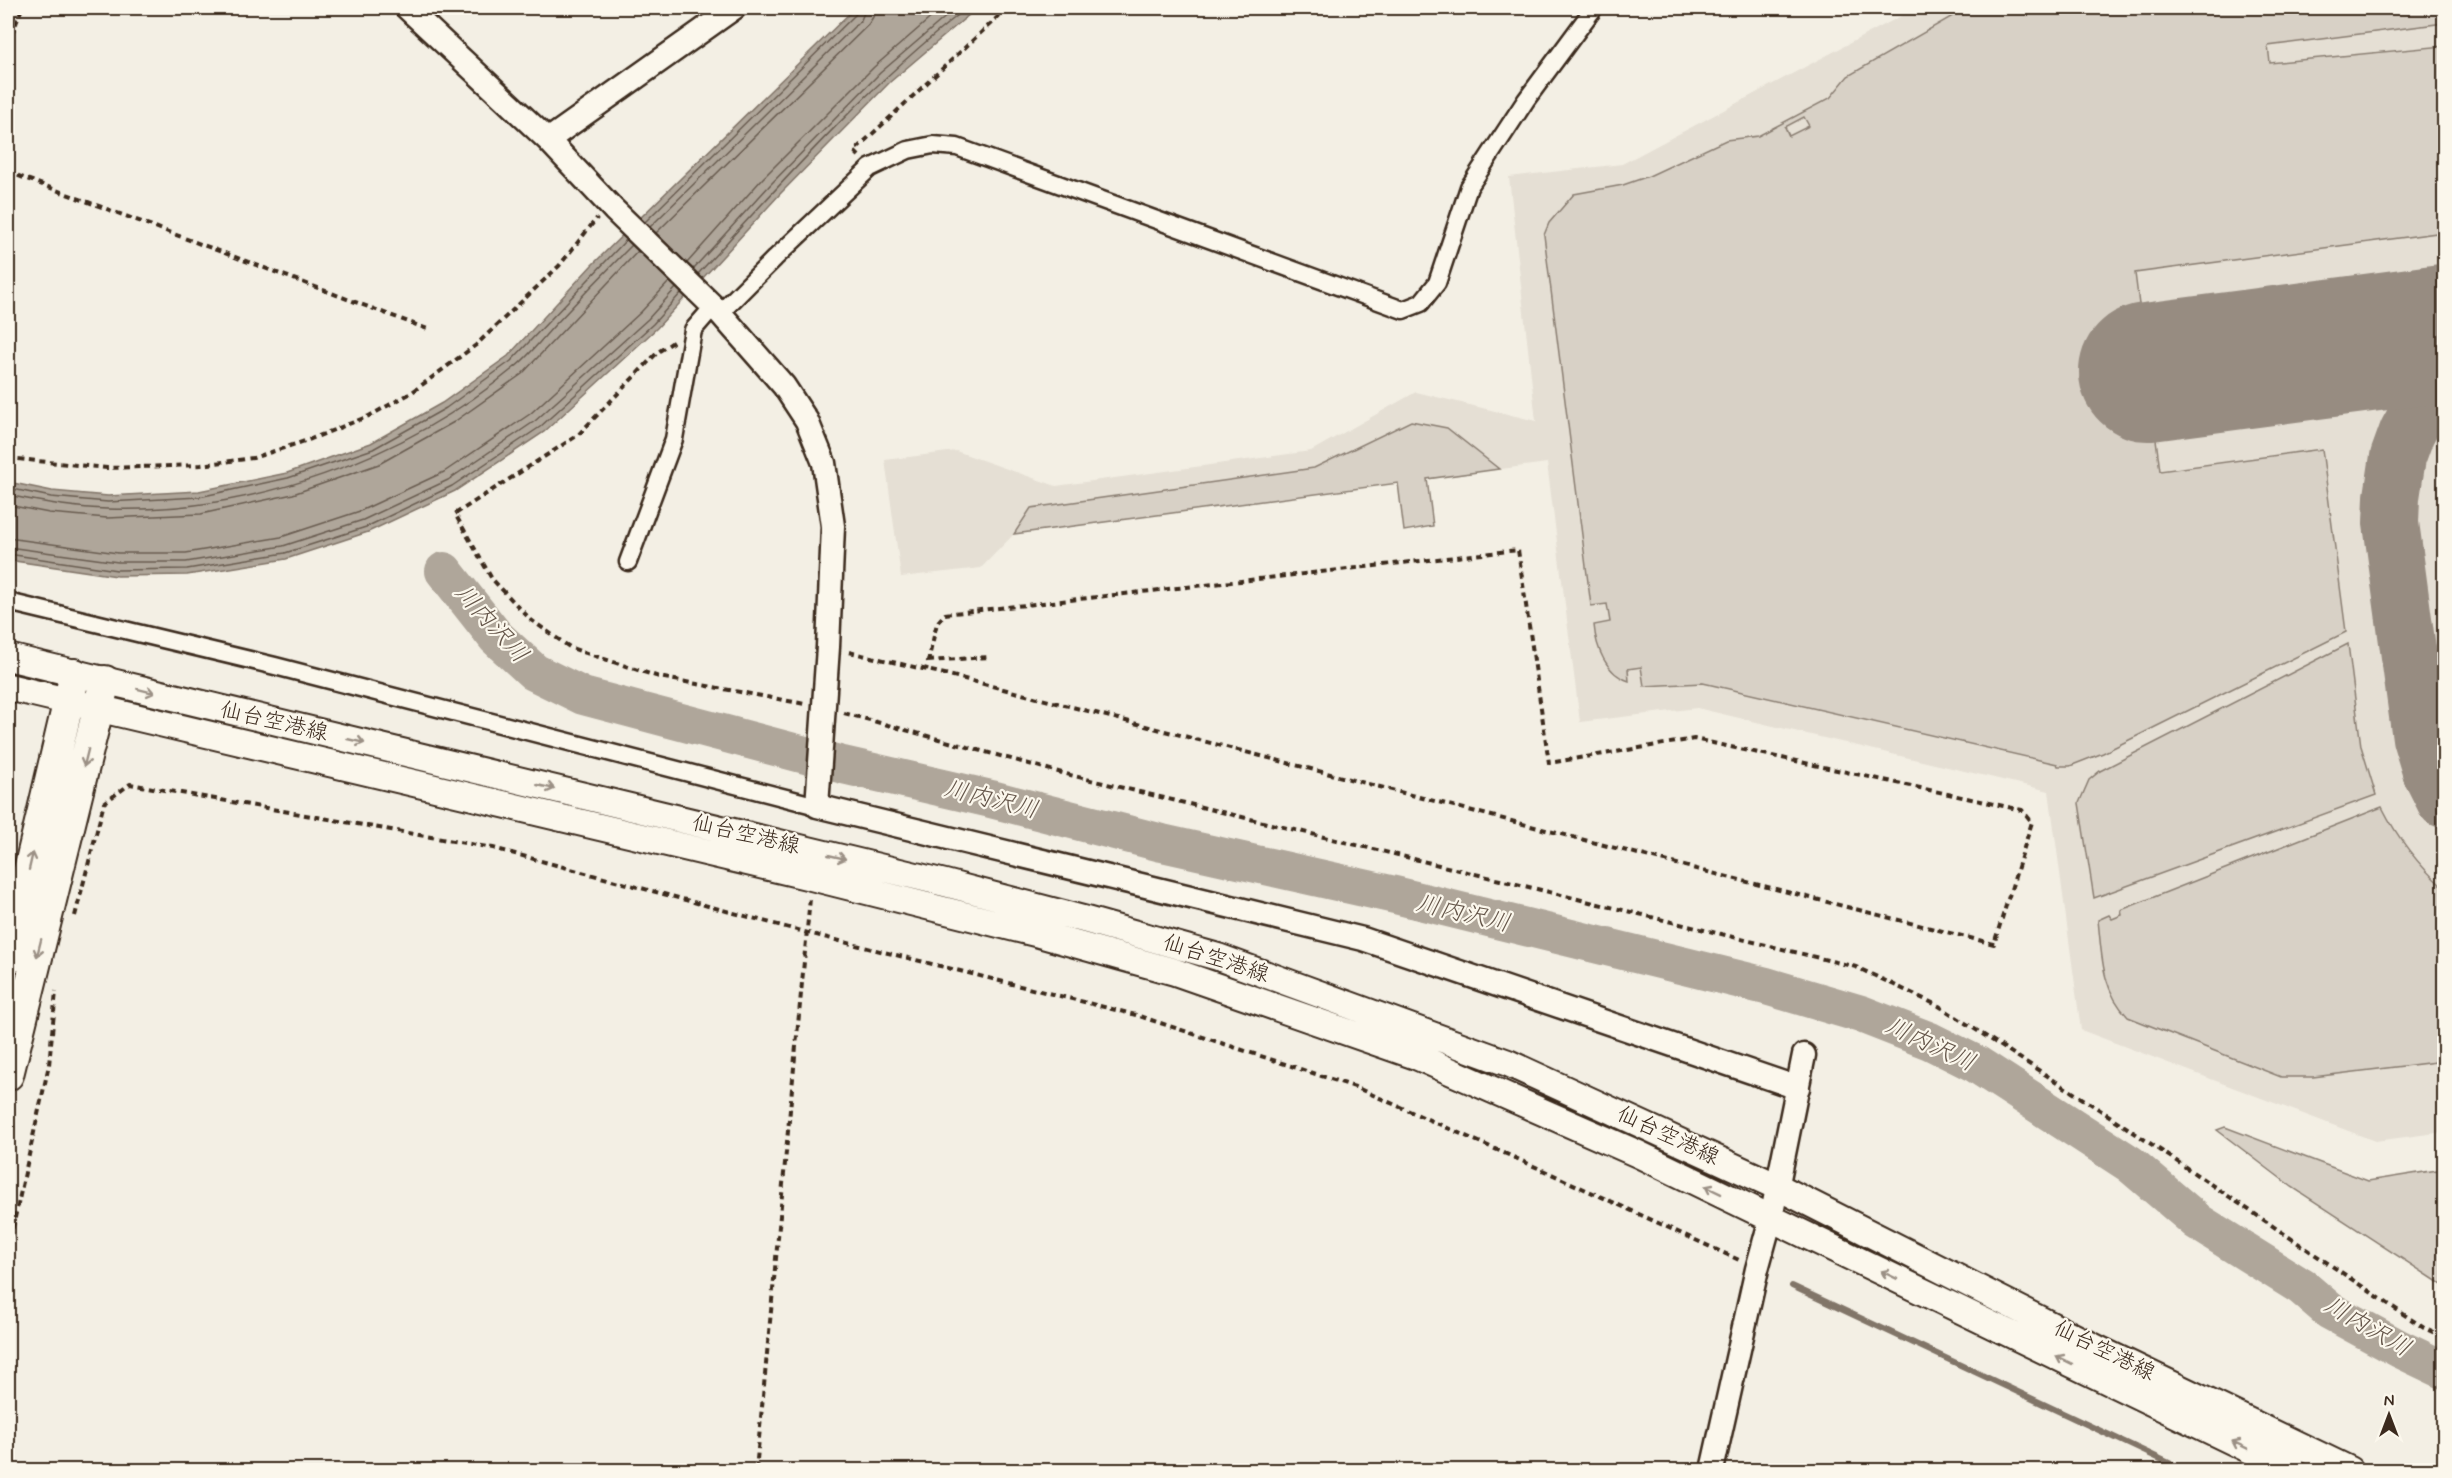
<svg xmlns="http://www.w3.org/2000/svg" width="2452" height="1478" viewBox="0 0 2452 1478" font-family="Mynerve,'Klee One',sans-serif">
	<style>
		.built { fill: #e5dfd4 }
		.green { fill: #d8d1c6; stroke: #8a7e72; stroke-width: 1.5; fill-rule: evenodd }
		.water { fill: #afa69a; stroke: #817468; stroke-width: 1.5 }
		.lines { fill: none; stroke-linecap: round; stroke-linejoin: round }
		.shore { stroke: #695c50; stroke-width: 1.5 }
		.stream { stroke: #817468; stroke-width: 6 }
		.river { stroke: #afa69a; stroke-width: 38 }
		.taxiway { stroke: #978c81; stroke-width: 56 }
		.runway { stroke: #978c81; stroke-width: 138 }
		.street-casing { stroke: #3b2a1e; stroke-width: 21 }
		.secondary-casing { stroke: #3b2a1e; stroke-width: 27 }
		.primary-casing { stroke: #3b2a1e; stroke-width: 30 }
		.highway-casing { stroke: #3b2a1e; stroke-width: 34 }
		.path { stroke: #3b2a1e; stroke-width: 4; stroke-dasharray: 6 4.5; stroke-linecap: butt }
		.street { stroke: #fbf7ec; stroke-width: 16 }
		.secondary { stroke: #fbf7ec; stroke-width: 22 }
		.primary { stroke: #fbf7ec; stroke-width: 26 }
		.highway { stroke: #fbf7ec; stroke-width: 30 }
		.oneway { stroke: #9b9085 }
		.labels { text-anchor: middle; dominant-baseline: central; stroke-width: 4.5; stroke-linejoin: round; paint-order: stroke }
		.street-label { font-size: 22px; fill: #3b2a1e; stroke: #fbf7ec }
		.water-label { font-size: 24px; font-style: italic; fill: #645549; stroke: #fbf7ec }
	</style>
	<rect width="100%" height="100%" fill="#f3efe4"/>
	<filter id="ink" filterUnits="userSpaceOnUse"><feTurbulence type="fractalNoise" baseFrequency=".0167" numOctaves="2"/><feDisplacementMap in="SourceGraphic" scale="12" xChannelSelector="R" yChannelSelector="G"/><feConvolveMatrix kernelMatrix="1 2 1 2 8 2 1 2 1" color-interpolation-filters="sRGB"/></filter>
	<g filter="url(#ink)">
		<path class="built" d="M 1916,8 L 2444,8 L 2444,1132 L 2375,1141 L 2081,1030 L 2049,791 L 1697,708 L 1580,722 L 1547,463 L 1427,479 L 1433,526 L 1404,531 L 1398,483 L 1014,534 L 981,568 L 901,577 L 885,460 L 956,451 L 1056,486 L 1311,451 L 1416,392 L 1536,421 L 1509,177 L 1622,164 Z"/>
		<path class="green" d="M 1962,8 L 2444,8 L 2444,23 L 2268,46 L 2270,63 L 2444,46 L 2444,232 L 2135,273 L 2160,471 L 2322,449 L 2346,632 L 2103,753 L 2070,766 L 2058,766 L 2057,764 L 1703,683 L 1644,686 L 1641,667 L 1628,669 L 1629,681 C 1606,674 1596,648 1594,625 L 1610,622 L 1607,604 L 1591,606 L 1544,235 L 1549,223 L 1574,194 L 1623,185 L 1649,176 L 1726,140 L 1758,136 L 1830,98 L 1848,76 L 1958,13 ZM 1804,117 L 1809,126 L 1789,136 L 1785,127 Z
			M 1411,421 L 1447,428 L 1499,469 L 1427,479 L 1433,526 L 1404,531 L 1398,483 L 1014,534 L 1031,508 L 1314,468 Z
			M 2348,644 L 2361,746 L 2376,795 L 2094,898 L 2079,803 L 2089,780 L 2100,771 Z
			M 2382,807 C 2398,839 2417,864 2444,888 L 2444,1061 L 2313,1077 L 2281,1077 L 2128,1017 C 2101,989 2102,956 2098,920 L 2109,915 L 2112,919 L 2122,915 L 2121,910 Z
			M 2225,1127 L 2368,1181 L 2444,1169 L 2444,1286 L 2292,1187 L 2217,1130 Z"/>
		<path class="water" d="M 855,8 L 977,8 L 890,82 L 780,194 L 657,328 L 544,432 L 455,491 L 368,532 L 286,559 L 187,575 L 117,576 L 8,560 L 8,482 L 52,491 L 108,496 L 199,491 L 287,473 L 371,443 L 442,403 L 508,356 L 592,265 Z"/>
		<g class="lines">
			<path class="shore" d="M 645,222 L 856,14 L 858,8
				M 650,227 L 861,20 L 866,8
				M 656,233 L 868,25 L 873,17 L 875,8
				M 687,263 L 763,178 L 874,67 L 942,8
				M 693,269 L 770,185 L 880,73 L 956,8
				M 698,274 C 783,181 868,85 967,8
				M 8,488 L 51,497 L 108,502 L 199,497 L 288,478 L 373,449 L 446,408 L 511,361 L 626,240
				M 8,495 C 40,502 73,508 107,509 C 252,514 404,459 515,367 C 529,356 541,340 553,327 C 579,299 605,272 632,245
				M 8,505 L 49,513 L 107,518 L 201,514 L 293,494 L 379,464 L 454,422 L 522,374 L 638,251
				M 8,538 L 118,553 L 186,553 L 281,537 L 360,511 L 444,472 L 530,414 L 641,312 L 669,282
				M 8,547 L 118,562 L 186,562 L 283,546 L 363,520 L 448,480 L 535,421 L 648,319 L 676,288
				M 8,554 L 117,570 L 187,569 L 285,553 L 366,527 L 452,486 L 540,427 L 653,324 L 681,293"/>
			<path class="stream" d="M 1792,1286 L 2184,1470"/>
			<path class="river" d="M 444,571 L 496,637 L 534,672 L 583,696 L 843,765 L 991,799 L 1162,843 L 1395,895 L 1766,986 L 1861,1014 L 1930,1041 L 1976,1064 L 2130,1164 L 2198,1222 L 2302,1287 L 2330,1311 L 2400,1349 L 2444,1370"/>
			<path class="taxiway" d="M 2444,372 L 2426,397 L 2407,432 L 2398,457 L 2392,497 L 2391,523 L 2420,738 L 2431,774 L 2444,800"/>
			<path class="runway" d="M 2148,372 L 2444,333"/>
			<defs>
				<path id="street" d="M 720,313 L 775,258 L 870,168 L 908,150 L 933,145 L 957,147 L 1403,310 L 1421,303 L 1437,283 L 1469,187 L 1526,100 L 1594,8
					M 628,562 L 674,439 L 693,330 L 713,307
					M 8,602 L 275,666 L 817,806"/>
				<path id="secondary" d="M 407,8 L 548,140 L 614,210 L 720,313 L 784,386 L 807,421 L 824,463 L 833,526 L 828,647 L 817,806 L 1363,939 L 1798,1088
					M 548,140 L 734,8
					M 1712,1470 L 1757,1269 L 1771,1218 L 1804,1055"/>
				<path id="primary" d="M 8,657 L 945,883 L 1083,919 L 1218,957 L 1508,1063 L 1778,1187 L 2098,1349 L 2350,1470
					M 8,687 L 811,877 L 1039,934 L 1175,972 L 1416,1056 L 1638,1154 L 2292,1470"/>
				<path id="highway" d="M 8,959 L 75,674
					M 8,1075 L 105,681"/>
			</defs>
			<use href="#street" class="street-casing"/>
			<use href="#secondary" class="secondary-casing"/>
			<use href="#primary" class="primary-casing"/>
			<use href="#highway" class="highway-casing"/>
			<path class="path" d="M 8,44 L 22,8
				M 859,156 L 854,151 L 1002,13 L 1012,8
				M 8,172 L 430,330
				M 673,342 L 658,352 L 578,435 L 455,514 L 492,579 L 531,620 L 571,648 L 659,677 L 805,704
				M 8,458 L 107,468 L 201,465 L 253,458 L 311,439 L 369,416 L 411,393 L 476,345 L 559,266 L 597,218
				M 849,652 L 949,675 L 1696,869 L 1994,944 L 2032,822 L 2022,810 L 1694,739 L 1549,763 L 1518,550 L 945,614 L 937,623 L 926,670
				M 928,661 L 989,657
				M 844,713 L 1062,773 L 1856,967 L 1939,1006 L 2111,1117 L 2424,1328 L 2444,1337
				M 75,916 L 104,803 L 130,784 L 493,848 L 808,933 L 1136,1015 L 1355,1087 L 1547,1172 L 1739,1260
				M 8,1249 L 49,1065 L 56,991
				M 756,1470 L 810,898"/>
			<use href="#street" class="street"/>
			<use href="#secondary" class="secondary"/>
			<use href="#primary" class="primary"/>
			<use href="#highway" class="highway"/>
		</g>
		<defs><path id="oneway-shaft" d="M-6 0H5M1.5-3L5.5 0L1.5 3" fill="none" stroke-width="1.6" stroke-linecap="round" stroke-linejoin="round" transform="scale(1.5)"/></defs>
		<g class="oneway">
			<use href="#oneway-shaft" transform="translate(146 691) rotate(14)"/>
			<use href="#oneway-shaft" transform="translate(356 741) rotate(13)"/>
			<use href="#oneway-shaft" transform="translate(86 758) rotate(104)"/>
			<use href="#oneway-shaft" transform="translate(546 787) rotate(13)"/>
			<use href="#oneway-shaft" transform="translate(837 857) rotate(13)"/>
			<use href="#oneway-shaft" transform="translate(31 861) rotate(-77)"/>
			<use href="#oneway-shaft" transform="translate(39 948) rotate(104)"/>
			<use href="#oneway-shaft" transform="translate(1713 1190) rotate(-154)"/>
			<use href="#oneway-shaft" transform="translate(1889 1275) rotate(-154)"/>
			<use href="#oneway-shaft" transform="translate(2064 1360) rotate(-154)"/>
			<use href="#oneway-shaft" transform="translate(2240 1445) rotate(-154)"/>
		</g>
	</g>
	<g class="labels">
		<g class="street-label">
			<text transform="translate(274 722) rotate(13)">仙台空港線</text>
			<text transform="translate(746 835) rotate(13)">仙台空港線</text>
			<text transform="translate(1216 959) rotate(18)">仙台空港線</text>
			<text transform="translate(1668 1136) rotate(25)">仙台空港線</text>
			<text transform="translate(2104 1351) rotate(26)">仙台空港線</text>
		</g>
		<g class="water-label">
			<text transform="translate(491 624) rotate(48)">川内沢川</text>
			<text transform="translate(991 800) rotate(14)">川内沢川</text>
			<text transform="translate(1463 914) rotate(13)">川内沢川</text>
			<text transform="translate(1930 1045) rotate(25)">川内沢川</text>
			<text transform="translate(2367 1327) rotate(30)">川内沢川</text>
		</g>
	</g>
	<rect width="2452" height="1478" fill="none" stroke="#fbf7ec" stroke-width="30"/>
	<rect x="15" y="15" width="2422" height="1448" fill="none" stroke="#3b2a1e" stroke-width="2" filter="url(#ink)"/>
	<g transform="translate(2389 1415)" stroke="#fbf7ec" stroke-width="4.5" paint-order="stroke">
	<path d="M0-4.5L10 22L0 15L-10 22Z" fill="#3b2a1e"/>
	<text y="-9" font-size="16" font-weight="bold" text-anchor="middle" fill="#3b2a1e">N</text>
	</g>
</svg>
